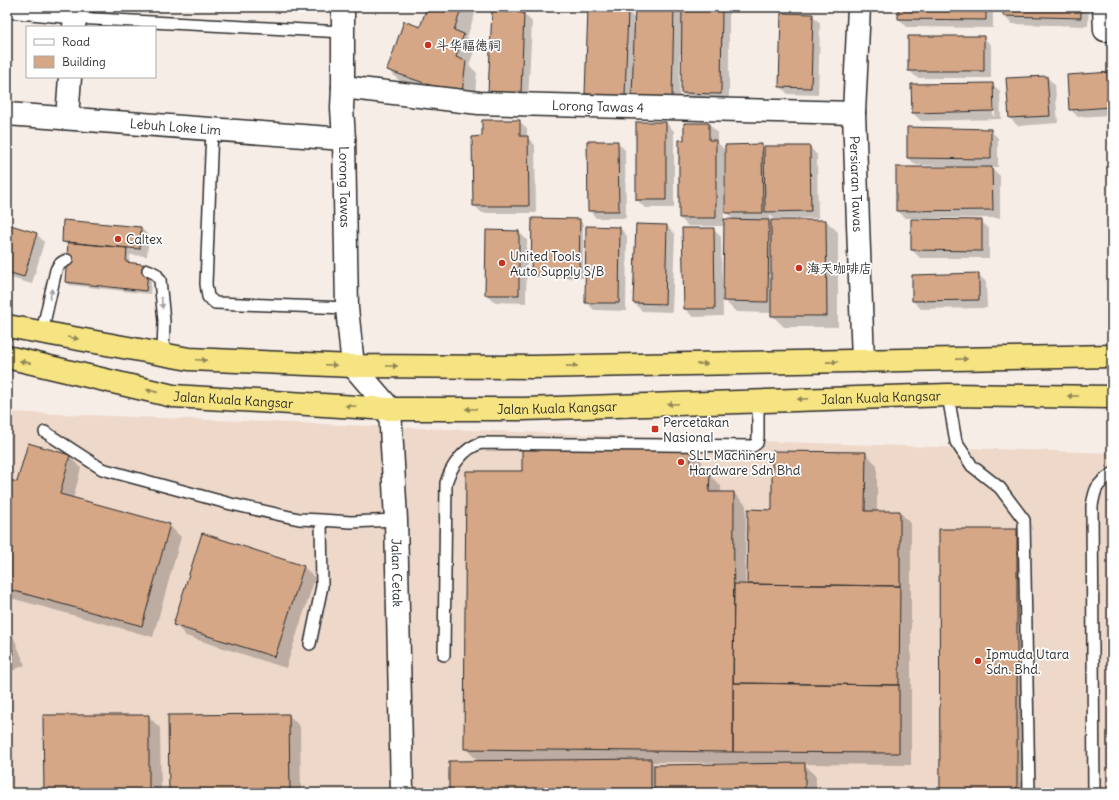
<svg xmlns="http://www.w3.org/2000/svg" width="1119" height="800" viewBox="0 0 1119 800" font-family="Delius,'LXGW WenKai TC',sans-serif">
	<style>
		.built { fill: #edd8ca }
		.shadow { fill: #0003; fill-rule: evenodd }
		.building { fill: #d5a787; stroke: #2b2b2b }
		.lines { fill: none; stroke-linecap: round; stroke-linejoin: round }
		.lane-casing { stroke: #2b2b2b; stroke-width: 14 }
		.street-casing { stroke: #2b2b2b; stroke-width: 25 }
		.highway-casing { stroke: #2b2b2b; stroke-width: 25 }
		.lane { stroke: #fff; stroke-width: 11 }
		.street { stroke: #fff; stroke-width: 22 }
		.highway { stroke: #f6e381; stroke-width: 22 }
		.oneway { fill: #a0a0a0 }
		.oneway2 { fill: #908756 }
		.poi-dot { fill: #c8321e; stroke: #fff; stroke-width: 1.5 }
		.labels { text-anchor: middle; dominant-baseline: central; stroke-width: 3.5; stroke-linejoin: round; paint-order: stroke }
		.poi-label { font-size: 13px; fill: #2b2b2b; stroke: #fff; text-anchor: start }
		.street-label { font-size: 13px; fill: #2b2b2b; stroke: #fff }
	</style>
	<rect width="100%" height="100%" fill="#f7ede7"/>
	<filter id="ink" filterUnits="userSpaceOnUse"><feTurbulence type="fractalNoise" baseFrequency=".025" numOctaves="2"/><feDisplacementMap in="SourceGraphic" scale="8" xChannelSelector="R" yChannelSelector="G"/><feConvolveMatrix kernelMatrix="1 2 1 2 8 2 1 2 1" color-interpolation-filters="sRGB"/></filter>
	<g filter="url(#ink)">
		<path class="built" d="M 7,412 L 757,441 L 1112,453 L 1112,793 L 7,793 Z"/>
		<path class="shadow" d="M 428,7 L 467,7 L 475,14 L 467,37 L 476,46 L 469,65 L 477,73 L 474,104 L 457,102 L 400,81 L 388,70 L 421,28 Z
			M 636,7 L 679,7 L 683,11 L 683,7 L 724,7 L 729,12 L 729,101 L 690,101 L 682,93 L 682,54 L 680,54 L 679,105 L 594,101 L 586,94 L 589,9 L 628,11 L 635,19 Z
			M 729,7 L 775,7 L 775,11 L 733,11 Z
			M 788,7 L 818,7 L 818,9 L 789,8 Z
			M 899,7 L 993,7 L 993,28 L 907,27 L 899,19 Z
			M 1004,7 L 1089,7 L 1088,26 L 1012,24 L 1004,16 Z
			M 524,14 L 532,22 L 528,101 L 497,99 L 490,91 Z
			M 812,15 L 820,23 L 818,95 L 788,94 L 780,86 Z
			M 983,37 L 991,45 L 991,78 L 917,78 L 909,70 Z
			M 1112,73 L 1112,115 L 1078,117 L 1070,109 Z
			M 1047,77 L 1055,85 L 1058,123 L 1018,126 L 1010,118 Z
			M 992,84 L 1000,91 L 1001,119 L 921,121 L 913,113 ZM 992,90 L 994,90 L 995,116 L 993,116 Z
			M 519,121 L 527,128 L 527,137 L 535,145 L 536,213 L 482,213 L 474,205 L 483,137 Z
			M 666,123 L 674,131 L 674,208 L 645,208 L 637,200 Z
			M 709,124 L 717,132 L 717,142 L 724,149 L 724,220 L 735,221 L 726,212 L 762,145 L 765,149 L 810,147 L 817,155 L 818,218 L 774,219 L 770,215 L 770,219 L 768,220 L 772,224 L 826,221 L 838,232 L 838,327 L 784,327 L 772,315 L 772,313 L 736,312 L 724,300 L 725,226 L 688,226 L 680,218 L 685,141 Z
			M 990,130 L 998,138 L 998,167 L 991,167 L 1000,176 L 1000,218 L 905,218 L 897,210 L 948,168 L 948,166 L 916,165 L 908,158 Z
			M 617,142 L 625,150 L 626,218 L 596,218 L 589,210 Z
			M 579,220 L 583,224 L 583,278 L 536,277 L 532,274 Z
			M 981,221 L 989,229 L 989,258 L 920,258 L 912,250 Z
			M 7,225 L 37,234 L 44,242 L 32,284 L 7,277 Z
			M 667,226 L 675,234 L 672,312 L 642,311 L 634,303 Z
			M 141,228 L 149,236 L 147,256 L 130,255 L 129,264 L 152,269 L 150,294 L 70,285 L 66,282 L 69,248 L 63,241 Z
			M 620,228 L 627,236 L 626,311 L 594,310 L 586,302 Z
			M 713,229 L 721,237 L 723,316 L 693,317 L 685,309 Z
			M 519,232 L 527,240 L 526,303 L 494,302 L 486,294 Z
			M 978,274 L 986,282 L 987,308 L 921,309 L 913,301 L 913,276 Z
			M 691,450 L 702,462 L 702,475 L 709,475 L 721,486 L 721,493 L 734,493 L 746,505 L 745,585 L 748,585 L 749,510 L 773,511 L 865,453 L 877,465 L 877,512 L 900,512 L 911,524 L 911,765 L 804,764 L 816,776 L 816,793 L 450,793 L 450,762 L 479,762 L 465,748 L 522,472 ZM 652,762 L 740,763 L 740,765 L 656,766 Z
			M 69,456 L 81,468 L 73,499 L 169,525 L 181,537 L 153,637 L 7,597 L 7,481 L 18,484 Z
			M 1016,530 L 1028,542 L 1028,793 L 941,793 Z
			M 303,566 L 315,578 L 286,668 L 186,636 L 175,624 Z
			M 7,624 L 9,626 L 25,665 L 7,673 Z
			M 289,715 L 300,727 L 301,793 L 170,793 Z
			M 148,716 L 160,728 L 161,793 L 45,793 Z"/>
		<path class="building" d="M 427,7 L 462,7 L 454,30 L 464,34 L 456,57 L 466,61 L 462,93 L 444,90 L 387,70 L 404,21 L 420,27 Z
			M 635,7 L 674,7 L 672,98 L 632,97 Z
			M 682,7 L 722,7 L 721,94 L 681,93 Z
			M 898,7 L 986,7 L 986,20 L 898,19 Z
			M 1003,7 L 1081,7 L 1081,18 L 1003,16 Z
			M 588,8 L 628,10 L 625,96 L 585,94 Z
			M 492,11 L 524,13 L 521,93 L 488,92 Z
			M 781,13 L 813,14 L 811,88 L 779,87 Z
			M 908,36 L 984,36 L 984,71 L 908,71 Z
			M 1112,72 L 1112,107 L 1069,110 L 1067,75 Z
			M 1047,76 L 1050,116 L 1009,118 L 1006,78 Z
			M 993,83 L 994,111 L 912,113 L 911,84 Z
			M 482,120 L 520,120 L 520,136 L 528,136 L 529,206 L 473,206 L 472,137 L 482,136 Z
			M 636,122 L 666,122 L 666,200 L 636,200 Z
			M 684,123 L 709,123 L 709,140 L 716,140 L 716,218 L 679,218 L 679,140 L 684,140 Z
			M 907,127 L 991,129 L 991,159 L 907,158 Z
			M 587,141 L 618,141 L 619,211 L 588,211 Z
			M 762,144 L 763,213 L 725,213 L 725,145 Z
			M 764,146 L 810,146 L 811,211 L 765,212 Z
			M 896,167 L 992,167 L 993,210 L 896,211 Z
			M 532,218 L 580,219 L 579,275 L 531,274 Z
			M 724,219 L 769,220 L 768,302 L 723,301 Z
			M 911,219 L 982,220 L 982,251 L 911,250 Z
			M 63,220 L 141,227 L 140,249 L 62,242 Z
			M 771,220 L 826,220 L 827,316 L 771,316 Z
			M 7,224 L 37,233 L 24,277 L 7,272 Z
			M 636,224 L 667,225 L 665,304 L 633,303 Z
			M 586,226 L 620,227 L 619,303 L 585,303 Z
			M 682,228 L 714,228 L 715,309 L 684,309 Z
			M 486,230 L 519,231 L 519,295 L 485,295 Z
			M 68,242 L 127,248 L 126,262 L 149,265 L 146,291 L 65,282 Z
			M 979,273 L 979,300 L 912,301 L 912,275 Z
			M 28,443 L 70,455 L 60,494 L 170,524 L 142,626 L 7,589 L 7,479 L 17,482 Z
			M 522,448 L 691,449 L 691,473 L 710,474 L 709,492 L 734,492 L 733,752 L 464,749 L 466,471 L 522,471 Z
			M 772,451 L 866,452 L 865,511 L 900,511 L 900,586 L 747,584 L 748,509 L 772,510 Z
			M 939,529 L 1017,529 L 1017,793 L 940,793 Z
			M 202,533 L 304,566 L 275,657 L 173,625 Z
			M 734,584 L 900,586 L 899,685 L 733,683 Z
			M 7,637 L 14,654 L 7,657 Z
			M 733,683 L 899,685 L 899,753 L 733,752 Z
			M 289,714 L 290,793 L 169,793 L 168,715 Z
			M 43,715 L 149,715 L 149,793 L 44,793 Z
			M 651,759 L 651,792 L 449,793 L 449,761 Z
			M 805,763 L 805,793 L 654,793 L 654,765 Z
			M 570,792 L 651,792 L 651,793 L 570,793 Z"/>
		<g class="lines">
			<defs>
				<path id="lane" d="M 7,12 L 75,18 L 343,32
					M 212,129 L 206,284 L 208,297 L 215,303 L 347,308
					M 148,270 L 156,274 L 160,280 L 164,321 L 163,354
					M 42,332 L 56,270 C 58,265 61,262 67,260
					M 948,395 L 956,442 L 972,466 L 1000,488 L 1024,520 L 1029,793
					M 45,432 L 102,469 L 231,504 L 299,519 L 321,520 L 351,522 L 396,520
					M 310,644 L 322,586 L 321,520
					M 444,655 L 446,483 C 451,466 464,448 481,443 L 753,446 L 757,443 L 758,437 L 758,401
					M 1094,793 L 1092,506 C 1095,488 1096,485 1112,474"/>
				<g id="street">
					<path id="s1" d="M 343,7 L 343,87 L 342,108 L 344,139 L 347,308 L 353,366 L 390,409 L 396,520 L 402,793"/>
					<path id="s2" d="M 859,7 L 854,113 L 863,361"/>
					<path d="M 1104,7 L 1105,30"/>
					<path d="M 74,27 L 76,7"/>
					<path id="s3" d="M 343,87 L 479,103 L 854,113"/>
					<path id="s4" d="M 7,114 L 344,139"/>
					<path d="M 67,118 L 70,77"/>
				</g>
				<g id="highway">
					<path d="M 7,326 L 189,359 L 353,366 L 533,367 L 1112,356"/>
					<path id="s5" d="M 7,357 L 173,396 L 390,409 L 524,409 L 948,395 L 1112,397"/>
				</g>
			</defs>
			<use href="#lane" class="lane-casing"/>
			<use href="#street" class="street-casing"/>
			<use href="#highway" class="highway-casing"/>
			<use href="#lane" class="lane"/>
			<use href="#street" class="street"/>
			<use href="#highway" class="highway"/>
		</g>
		<defs><path id="oneway-solid" d="M-6-.8H1V-3.2L6.5 0L1 3.2V.8H-6Z"/></defs>
		<g class="oneway">
			<use href="#oneway-solid" transform="translate(51 294) rotate(-77)"/>
			<use href="#oneway-solid" transform="translate(162 303) rotate(85)"/>
		</g>
		<g class="oneway2">
			<use href="#oneway-solid" transform="translate(73 338) rotate(10)"/>
			<use href="#oneway-solid" transform="translate(962 359) rotate(-1)"/>
			<use href="#oneway-solid" transform="translate(201 360) rotate(2)"/>
			<use href="#oneway-solid" transform="translate(25 362) rotate(-167)"/>
			<use href="#oneway-solid" transform="translate(832 362) rotate(-1)"/>
			<use href="#oneway-solid" transform="translate(702 364) rotate(-1)"/>
			<use href="#oneway-solid" transform="translate(331 365) rotate(2)"/>
			<use href="#oneway-solid" transform="translate(392 366)"/>
			<use href="#oneway-solid" transform="translate(572 366) rotate(-1)"/>
			<use href="#oneway-solid" transform="translate(152 391) rotate(-167)"/>
			<use href="#oneway-solid" transform="translate(1073 396) rotate(-180)"/>
			<use href="#oneway-solid" transform="translate(803 399) rotate(178)"/>
			<use href="#oneway-solid" transform="translate(673 404) rotate(178)"/>
			<use href="#oneway-solid" transform="translate(351 406) rotate(-177)"/>
			<use href="#oneway-solid" transform="translate(471 409) rotate(-180)"/>
		</g>
	</g>
	<g class="poi-dot">
		<circle cx="428" cy="45" r="4"/>
		<circle cx="118" cy="239" r="4"/>
		<circle cx="502" cy="263" r="4"/>
		<circle cx="799" cy="268" r="4"/>
		<rect x="651" y="425" width="8" height="8" rx="2"/>
		<circle cx="681" cy="462" r="4"/>
		<circle cx="978" cy="661" r="4"/>
	</g>
	<g class="labels">
		<g class="poi-label">
			<text x="436" y="45">斗华福德祠</text>
			<text x="126" y="239">Caltex</text>
			<text x="510" y="256">United Tools<tspan x="510" dy="15">Auto Supply S/B</tspan></text>
			<text x="807" y="268">海天咖啡店</text>
			<text x="663" y="422">Percetakan<tspan x="663" dy="15">Nasional</tspan></text>
			<text x="689" y="455">SLL Machinery<tspan x="689" dy="15">Hardware Sdn Bhd</tspan></text>
			<text x="986" y="654">Ipmuda Utara<tspan x="986" dy="15">Sdn. Bhd.</tspan></text>
		</g>
		<g class="street-label">
			<text stroke="none"><textPath href="#s3" startOffset="256">Lorong Tawas 4</textPath></text>
			<text stroke="none"><textPath href="#s4" startOffset="169">Lebuh Loke Lim</textPath></text>
			<text stroke="none"><textPath href="#s2" startOffset="177">Persiaran Tawas</textPath></text>
			<text stroke="none"><textPath href="#s1" startOffset="180">Lorong Tawas</textPath></text>
			<text stroke="none"><textPath href="#s5" startOffset="879">Jalan Kuala Kangsar</textPath></text>
			<text stroke="none"><textPath href="#s5" startOffset="231">Jalan Kuala Kangsar</textPath></text>
			<text stroke="none"><textPath href="#s5" startOffset="555">Jalan Kuala Kangsar</textPath></text>
			<text stroke="none"><textPath href="#s1" startOffset="580">Jalan Cetak</textPath></text>
		</g>
	</g>
	<rect width="1119" height="800" fill="none" stroke="#fff" stroke-width="24"/>
	<rect x="12" y="12" width="1095" height="776" fill="none" stroke="#2b2b2b" stroke-width="1.5" filter="url(#ink)"/>
	<rect x="26" y="26" width="130" height="52" fill="#ffffff" stroke="#aaaaaa"/>
	<rect x="34" y="39" width="20" height="6" fill="#ffffff" stroke="#aaaaaa"/>
	<text x="62" y="46" font-size="12" fill="#2b2b2b">Road</text>
	<rect x="34" y="56" width="20" height="12" fill="#d5a787" stroke="#aaaaaa"/>
	<text x="62" y="66" font-size="12" fill="#2b2b2b">Building</text>
</svg>
